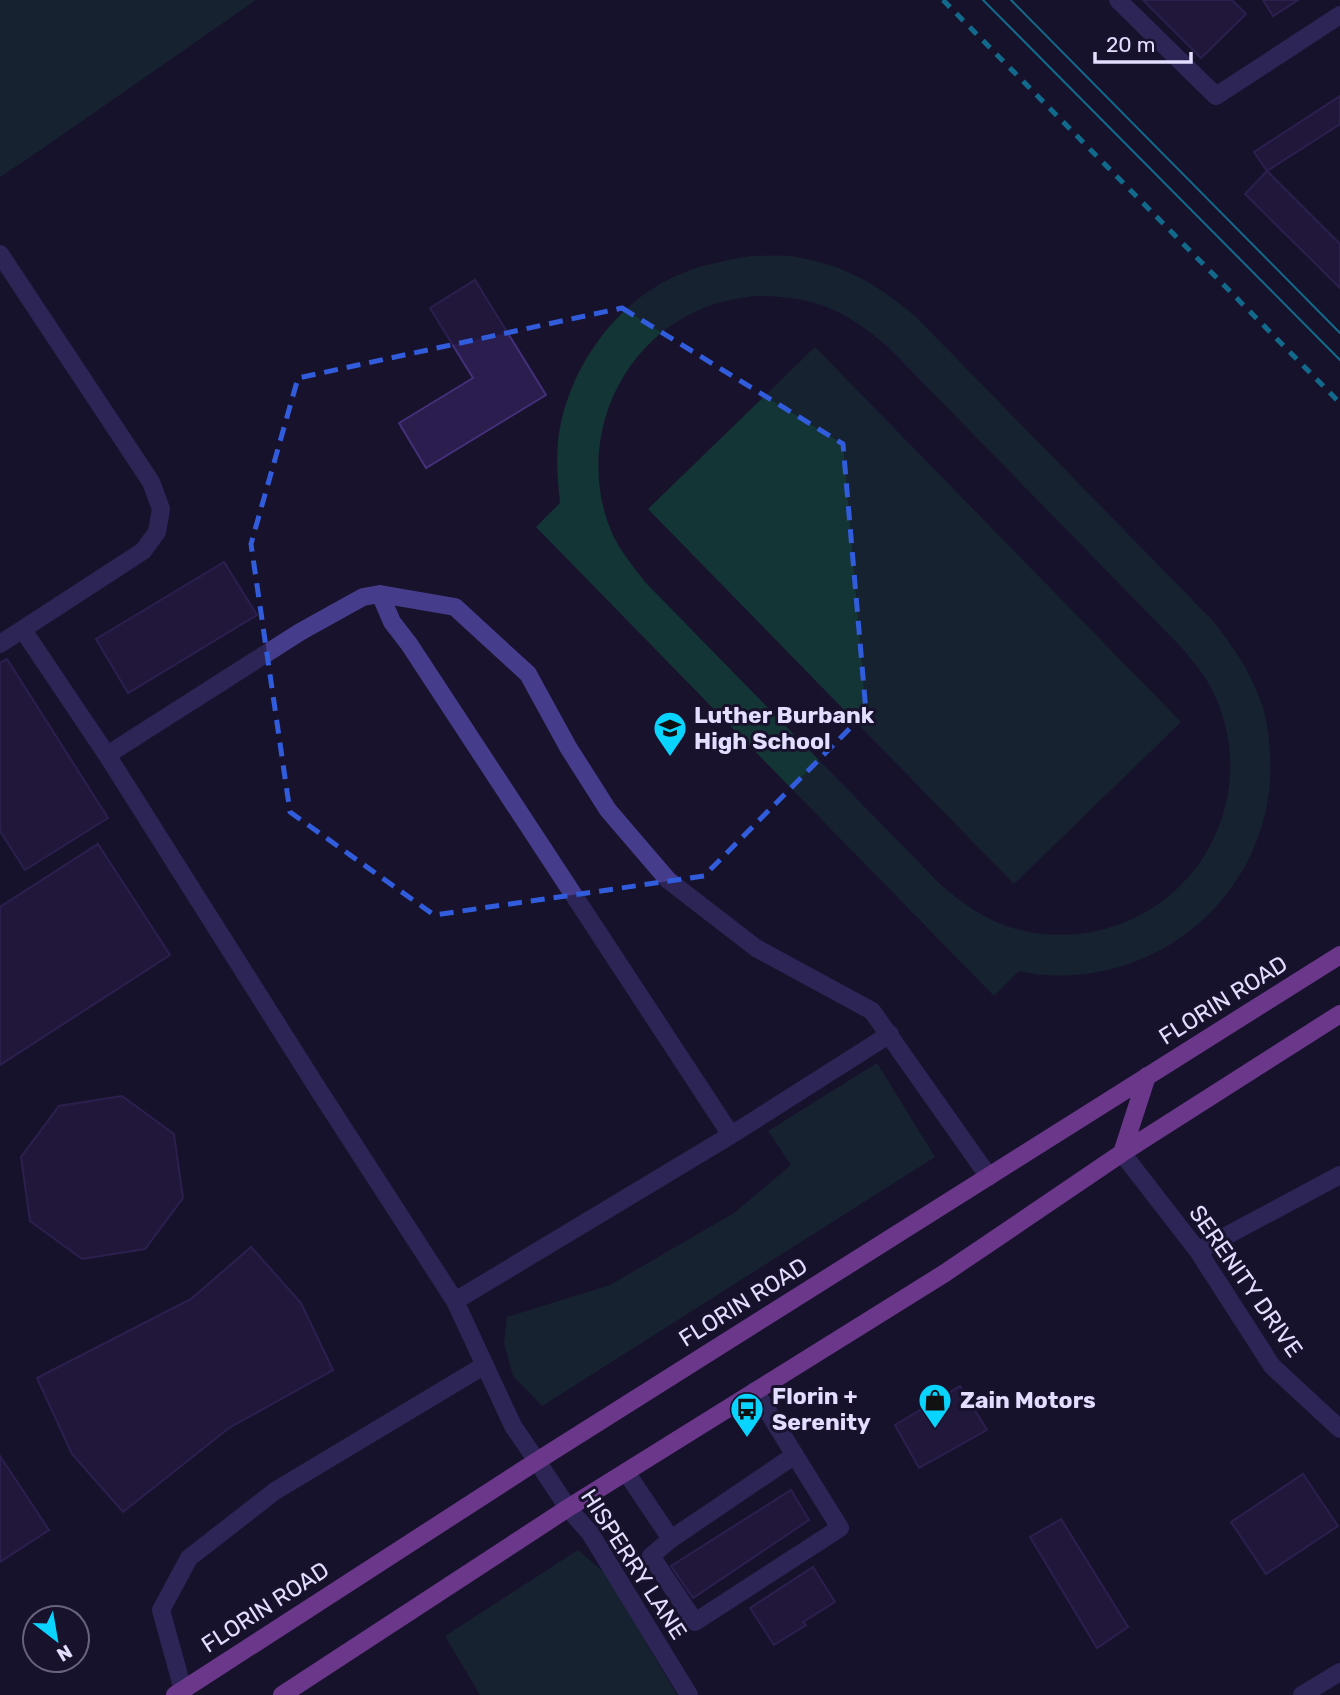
<svg xmlns="http://www.w3.org/2000/svg" width="1340" height="1695" viewBox="0 0 1340 1695" font-family="Rubik,sans-serif">
	<style>
		.green { fill: #143536; fill-rule: evenodd }
		.building { fill: #2b1d4d; stroke: #433079; stroke-width: 2 }
		.lines { fill: none; stroke-linecap: round; stroke-linejoin: round }
		.service { stroke: #453d8b; stroke-width: 18 }
		.minor { stroke: #453d8b; stroke-width: 18 }
		.primary { stroke: #d064ff; stroke-width: 18 }
		.tram { stroke: #09d4ff; stroke-width: 2 }
		.rail { stroke: #09d4ff; stroke-width: 5; stroke-dasharray: 10 9; stroke-linecap: butt }
		.marked { fill: none; stroke: #315cdc; stroke-width: 5; stroke-dasharray: 14 9; stroke-linejoin: round }
		.labels { text-anchor: middle; dominant-baseline: central; stroke-width: 6; stroke-linejoin: round; paint-order: stroke }
		.poi-label { font-size: 23px; font-weight: bold; fill: #e3ddff; stroke: #18122c; text-anchor: start }
		.street-label { font-size: 23px; fill: #e3ddff; stroke: #18122c }
	</style>
	<rect width="100%" height="100%" fill="#18122c"/>
	<path class="green" d="M 0,0 L 256,0 L 39,151 L 0,177 Z
		M 751,256 C 764,256 777,255 790,256 C 843,264 876,283 916,317 L 1212,620 C 1233,646 1250,671 1261,702 C 1267,718 1269,737 1270,754 C 1276,843 1222,927 1139,960 C 1102,975 1058,980 1019,971 L 994,996 L 536,527 L 560,503 C 558,483 556,463 558,443 C 565,372 616,299 683,273 C 705,264 728,260 751,256 ZM 754,296 C 813,296 842,308 887,346 L 1183,649 C 1194,663 1206,676 1213,692 C 1231,728 1235,769 1225,807 C 1201,902 1103,956 1009,927 C 983,918 962,903 941,885 L 645,582 C 633,566 620,551 612,533 C 576,450 614,348 697,311 C 715,302 734,299 754,296 Z
		M 815,347 L 1181,722 L 1014,884 L 648,509 Z
		M 877,1063 L 935,1157 L 542,1406 L 513,1376 L 504,1343 L 507,1317 L 610,1285 L 734,1213 L 791,1165 L 768,1131 Z
		M 578,1550 L 605,1573 L 677,1695 L 480,1695 L 445,1636 Z"/>
	<path class="building" d="M 1143,0 L 1232,0 L 1246,14 L 1201,58 Z
		M 1263,0 L 1298,0 L 1273,16 Z
		M 1340,96 L 1340,124 L 1267,171 L 1254,152 Z
		M 1267,171 L 1340,244 L 1340,288 L 1245,194 Z
		M 475,280 L 546,395 L 426,468 L 399,423 L 473,378 L 430,308 Z
		M 224,562 L 257,615 L 128,693 L 96,639 Z
		M 7,659 L 108,818 L 25,870 L 0,831 L 0,663 Z
		M 98,844 L 170,955 L 0,1065 L 0,907 Z
		M 122,1096 L 174,1134 L 183,1198 L 145,1249 L 82,1259 L 30,1221 L 21,1157 L 59,1106 Z
		M 251,1247 L 301,1303 L 333,1370 L 229,1428 L 123,1512 L 72,1454 L 37,1378 L 191,1299 Z
		M 960,1386 L 987,1430 L 919,1468 L 895,1425 Z
		M 0,1456 L 49,1530 L 0,1562 Z
		M 1303,1474 L 1338,1526 L 1266,1574 L 1231,1522 Z
		M 791,1490 L 809,1520 L 693,1598 L 671,1566 Z
		M 1061,1519 L 1128,1627 L 1097,1648 L 1030,1537 Z
		M 813,1567 L 835,1602 L 803,1622 L 806,1625 L 774,1645 L 750,1608 Z"/>
	<g class="lines">
		<path class="service" d="M 0,254 L 151,482 L 161,509 L 157,532 L 143,551 L 0,644
			M 380,594 L 392,622 L 409,644 L 731,1135
			M 23,630 L 107,755
			M 455,1301 L 731,1135 L 890,1034
			M 537,1461 L 513,1426 L 455,1301 L 318,1089 L 107,755 L 300,632 L 363,597 L 380,594 L 455,607 L 528,674 L 568,747 L 608,810 L 668,880 L 756,948 L 872,1011 L 989,1177
			M 626,1472 L 671,1539 L 651,1556 L 695,1622 L 840,1528 L 755,1391
			M 671,1539 L 795,1455
			M 183,1690 L 161,1610 L 189,1558 L 275,1491 L 485,1365"/>
		<path class="minor" d="M 1118,0 L 1216,96 L 1340,15
			M 1122,1153 L 1198,1251 L 1272,1366 L 1340,1429
			M 1198,1251 L 1340,1175
			M 537,1461 L 568,1508 L 590,1533 L 689,1695
			M 1302,1695 L 1340,1672"/>
		<path class="primary" d="M 1122,1153 L 1147,1076
			M 175,1695 L 537,1461 L 1340,955
			M 282,1695 L 568,1508 L 945,1273 L 1122,1153 L 1340,1014"/>
		<path class="tram" d="M 983,0 L 1340,360
			M 1011,0 L 1340,333"/>
		<path class="rail" d="M 943,0 L 1340,403"/>
	</g>
	<path d="M0 0H1340V1695H0ZM 622,308 L 843,444 L 866,712 L 704,876 L 434,915 L 290,812 L 251,544 L 298,378 Z" fill="#18122c" fill-opacity=".55" fill-rule="evenodd"/>
	<path class="marked" d="M 622,308 L 843,444 L 866,712 L 704,876 L 434,915 L 290,812 L 251,544 L 298,378 Z"/>
	<defs>
		<symbol id="school-pin" viewBox="-11 -11 22 30"><path d="M0 17L-7.5 6A9.5 9.5 0 1 1 7.5 6Z" fill="#09d4ff" stroke="#18122c"/><path d="M0-5L7-2L0 1L-7-2ZM-4 1L0 2.5L4 1V4Q0 6-4 4Z" fill="#111"/></symbol>
		<symbol id="shop-pin" viewBox="-11 -11 22 30"><path d="M0 17L-7.5 6A9.5 9.5 0 1 1 7.5 6Z" fill="#09d4ff" stroke="#18122c"/><path d="M-5-2.5h2.3a2.7 3.5 0 0 1 5.4 0H5L5.5 6h-11ZM-1.5-2.5h3a1.5 2.3 0 0 0-3 0Z" fill="#111"/></symbol>
		<symbol id="bus-pin" viewBox="-11 -11 22 30"><path d="M0 17L-7.5 6A9.5 9.5 0 1 1 7.5 6Z" fill="#09d4ff" stroke="#18122c"/><path d="M-5-6H5V4H4V6H2V4H-2V6H-4V4H-5ZM-3.5-4V0h7V-4ZM-3.5 1.2v1.5H-2V1.2ZM2 1.2v1.5H3.5V1.2Z" fill="#111"/></symbol>
	</defs>
	<g fill-rule="evenodd">
		<use href="#school-pin" x="651" y="709" width="38" height="52"/>
		<use href="#shop-pin" x="916" y="1381" width="38" height="52"/>
		<use href="#bus-pin" x="728" y="1390" width="38" height="52"/>
	</g>
	<g class="labels">
		<g class="poi-label">
			<text x="694" y="715">Luther Burbank<tspan x="694" dy="26">High School</tspan></text>
			<text x="772" y="1396">Florin +<tspan x="772" dy="26">Serenity</tspan></text>
			<text x="960" y="1400">Zain Motors</text>
		</g>
		<g class="street-label">
			<text transform="translate(1223 1000) rotate(-32)">FLORIN ROAD</text>
			<text transform="translate(1246 1281) rotate(55)">SERENITY DRIVE</text>
			<text transform="translate(743 1302) rotate(-32)">FLORIN ROAD</text>
			<text transform="translate(634 1564) rotate(57)">HISPERRY LANE</text>
			<text transform="translate(265 1607) rotate(-33)">FLORIN ROAD</text>
		</g>
	</g>
	<g transform="translate(56 1639) rotate(149)"><circle r="33" fill="#18122c" stroke="#696380" stroke-width="2"/>
	<path d="M0-5L12 26L0 18L-12 26Z" fill="#09d4ff"/>
	<text y="-10" font-size="19" font-weight="bold" text-anchor="middle" fill="#e3ddff">N</text>
	</g>
	<path d="M1095 52v10h96v-10" fill="none" stroke="#e3ddff" stroke-width="3.5"/>
	<text x="1106" y="52" font-size="21" fill="#e3ddff" stroke="#18122c" stroke-width="5" paint-order="stroke">20 m</text>
</svg>
